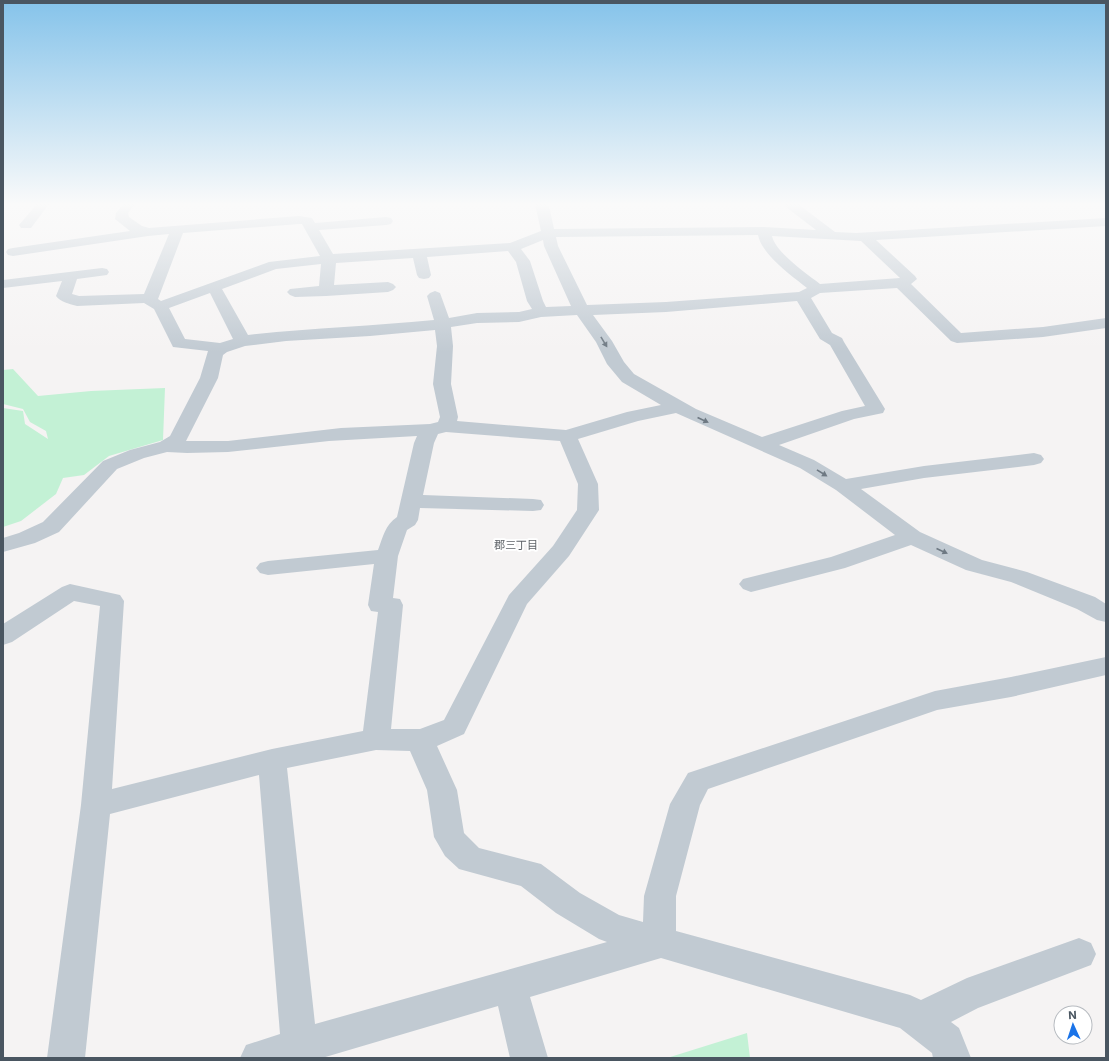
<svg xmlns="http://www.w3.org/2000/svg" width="1109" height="1061" viewBox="0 0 1109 1061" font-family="Inter,'Noto Sans JP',sans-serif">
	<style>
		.green { fill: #c3f1d5 }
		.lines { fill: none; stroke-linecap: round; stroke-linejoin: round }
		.minor { fill: #c1cad2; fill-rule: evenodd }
		.oneway { fill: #6e7983 }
		.labels { text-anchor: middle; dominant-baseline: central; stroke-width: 3.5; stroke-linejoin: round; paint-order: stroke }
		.neighbourhood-label { font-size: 11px; fill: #5f6368; stroke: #fff }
	</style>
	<rect width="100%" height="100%" fill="#f5f3f3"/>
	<path class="green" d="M 13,369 L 38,396 L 91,391 L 165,388 L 163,440 L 109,456 L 84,475 L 63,478 L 56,494 L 21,521 L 3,527 L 3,408 L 23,411 L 25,424 L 48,439 L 46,431 L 30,422 L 23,409 L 3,404 L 3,370 Z
		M 747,1033 L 750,1058 L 667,1058 Z"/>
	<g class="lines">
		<path class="minor" d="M 37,204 L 49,204 L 31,228 L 21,228 L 19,225 Z
			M 123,204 L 135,204 L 128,213 L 129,217 L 142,226 L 149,228 L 299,216 L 312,218 L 315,223 L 386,217 L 391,218 L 393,221 L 391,224 L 386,225 L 319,230 L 333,254 L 510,243 L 541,231 L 535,204 L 547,204 L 550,210 L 554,229 L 764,227 L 816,230 L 786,207 L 784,204 L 798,204 L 835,232 L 856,233 L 1106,218 L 1106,226 L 876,240 L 915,276 L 917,279 L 911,284 L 961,333 L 1043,327 L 1106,318 L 1106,328 L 1043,337 L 957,343 L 951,341 L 897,288 L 820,293 L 811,298 L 832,333 L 842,338 L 844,342 L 885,409 L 883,413 L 854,419 L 779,445 L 814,460 L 846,479 L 924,466 L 1034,453 L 1041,455 L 1044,459 L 1041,463 L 1034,465 L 924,478 L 861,489 L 920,532 L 982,560 L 1027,572 L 1095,597 L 1106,604 L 1106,622 L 1097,620 L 1077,609 L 1011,582 L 966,570 L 911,545 L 845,568 L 751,592 L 743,589 L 739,584 L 743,579 L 831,557 L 895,535 L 836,490 L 800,468 L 676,413 L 638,421 L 578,439 L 598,484 L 599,510 L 569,556 L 527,604 L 464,734 L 437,746 L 457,790 L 464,833 L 479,848 L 541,864 L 580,893 L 619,915 L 643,922 L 644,896 L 670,804 L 688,773 L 935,691 L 1011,677 L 1106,657 L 1106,675 L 1011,697 L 937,710 L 708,789 L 700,805 L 676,896 L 676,931 L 910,995 L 921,1000 L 967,978 L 1079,938 L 1091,943 L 1096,954 L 1091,965 L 978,1008 L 951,1022 L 959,1028 L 971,1058 L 933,1058 L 932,1053 L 900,1028 L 661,958 L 530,997 L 548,1058 L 510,1058 L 498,1006 L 322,1058 L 240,1058 L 246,1045 L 280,1034 L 259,775 L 110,814 L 85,1058 L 47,1058 L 81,805 L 100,606 L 74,601 L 12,642 L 3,645 L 3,624 L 62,587 L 70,584 L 120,595 L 124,601 L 112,789 L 272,749 L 363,731 L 378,612 L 371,611 L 368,605 L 374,564 L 268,575 L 260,573 L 256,568 L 260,563 L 268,561 L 378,550 C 383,537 385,525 397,517 L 414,443 L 417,436 L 329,441 L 228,452 L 187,453 L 167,452 L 144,458 L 117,469 L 59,532 L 35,543 L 3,552 L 3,538 L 19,533 L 43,522 L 103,461 L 130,450 L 160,442 L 170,436 L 200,378 L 208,351 L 173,347 L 154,309 L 144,303 L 77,306 C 70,304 60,302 56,296 L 62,281 L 3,288 L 3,280 L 102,268 L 107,269 L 109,272 L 107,275 L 77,279 L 72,294 L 79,296 L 144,294 L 169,234 L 148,236 L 13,256 L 8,255 L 6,252 L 8,249 L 13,248 L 130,231 L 115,219 L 116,213 ZM 299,224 L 302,224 L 320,256 L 269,262 L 161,301 L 158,299 L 183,233 ZM 758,235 C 762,255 792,276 807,288 L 799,292 L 666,302 L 587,305 L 558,246 L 556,237 ZM 772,236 L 861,241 L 900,278 L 820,284 C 806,273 776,253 772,236 ZM 543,240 L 544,246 L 571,306 L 546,307 L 543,301 L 530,261 L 521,249 ZM 508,251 L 516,262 L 527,301 L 532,309 L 519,312 L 477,313 L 449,318 L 440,293 L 435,291 L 430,293 L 427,296 L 434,320 C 372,326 310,328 248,335 L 222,289 L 276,269 L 321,264 L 319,286 L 290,289 L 287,292 L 290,295 L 295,297 L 326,296 L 388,292 L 393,290 L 396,287 L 393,284 L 388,282 L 334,285 L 336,263 L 413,258 L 417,275 L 419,278 L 424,279 L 429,278 L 431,275 L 427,257 ZM 210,293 L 233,339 L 220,343 L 185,339 L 169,308 ZM 797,301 L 820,339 L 830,345 L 865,406 L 842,411 L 762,437 L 696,409 L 634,374 L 624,362 L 612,341 L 593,315 L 666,312 ZM 577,315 L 596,342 L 607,364 L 622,382 L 661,405 L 627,412 L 566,430 L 457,421 L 458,417 L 451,384 L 453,346 L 451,327 L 477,323 L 519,322 L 541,317 ZM 435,330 L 437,346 L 433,384 L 440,417 L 438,422 L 430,424 L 341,428 L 228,441 L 186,441 L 218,378 L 223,355 L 227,352 L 245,346 L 286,341 L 370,336 ZM 446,432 L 560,441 L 578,484 L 577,510 L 553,546 L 509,595 L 444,720 L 420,729 L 391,729 L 403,605 L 400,599 L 393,598 L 398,556 L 407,530 L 415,525 L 418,520 L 420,508 L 533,511 L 541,510 L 544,505 L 541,500 L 533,499 L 423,495 L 434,443 L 438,434 ZM 376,750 L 410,751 L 427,790 L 434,837 L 445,856 L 459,869 L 521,886 L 556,913 L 599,939 L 607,942 L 315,1024 L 287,768 Z"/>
	</g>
	<defs><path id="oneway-solid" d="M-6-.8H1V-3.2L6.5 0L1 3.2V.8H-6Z"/></defs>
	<g class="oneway">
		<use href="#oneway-solid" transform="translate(604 342) rotate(59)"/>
		<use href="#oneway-solid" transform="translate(703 420) rotate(25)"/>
		<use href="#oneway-solid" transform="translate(822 473) rotate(32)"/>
		<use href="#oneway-solid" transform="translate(942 551) rotate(24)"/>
	</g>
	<linearGradient id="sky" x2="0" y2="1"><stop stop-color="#85c3ea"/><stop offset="0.58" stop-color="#fafafa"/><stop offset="1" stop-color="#fafafa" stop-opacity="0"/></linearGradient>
	<rect width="1109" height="352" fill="url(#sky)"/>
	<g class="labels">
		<g class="neighbourhood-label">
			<text x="516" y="545">郡三丁目</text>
		</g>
	</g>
	<rect width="1109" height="1061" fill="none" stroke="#4a5661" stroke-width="8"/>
	<g transform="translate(1073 1025) rotate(357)"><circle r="19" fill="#ffffff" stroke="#b7bbc0"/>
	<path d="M0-3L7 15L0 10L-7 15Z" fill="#1a73e8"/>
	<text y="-6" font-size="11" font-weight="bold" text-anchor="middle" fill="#4a5661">N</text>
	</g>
</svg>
